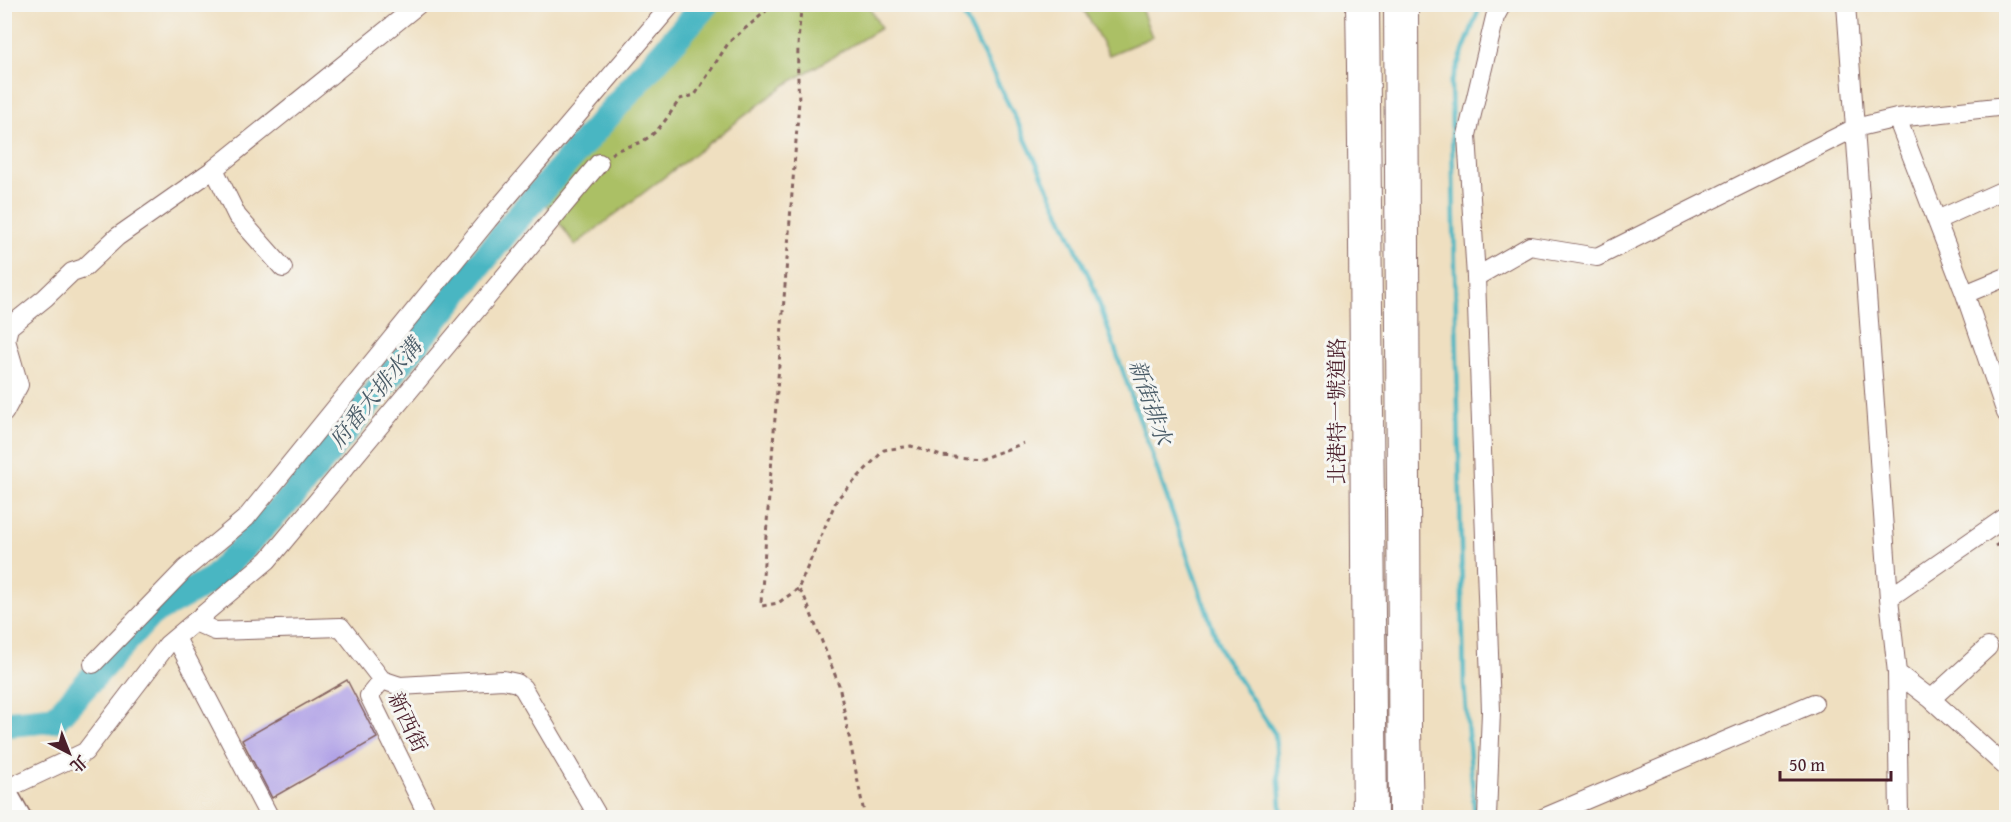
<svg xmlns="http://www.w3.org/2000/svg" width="2011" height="822" viewBox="0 0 2011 822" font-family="'Gentium Book Plus','Noto Serif TC',serif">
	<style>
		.green { fill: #abc065; stroke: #7a7048; stroke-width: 1.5 }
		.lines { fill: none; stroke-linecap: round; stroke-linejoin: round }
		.stream { stroke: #48b6c2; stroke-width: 4.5 }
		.river { stroke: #48b6c2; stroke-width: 27 }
		.building { fill: #ad9ee6 }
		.minor-casing { stroke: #84625f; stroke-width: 20 }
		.major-casing { stroke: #84625f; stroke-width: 25 }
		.path { stroke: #84625f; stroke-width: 3; stroke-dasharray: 4.5 4.5; stroke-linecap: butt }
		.minor { stroke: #fff; stroke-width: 18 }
		.major { stroke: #fff; stroke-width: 22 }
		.labels { text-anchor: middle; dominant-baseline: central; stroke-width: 6; stroke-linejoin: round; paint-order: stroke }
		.street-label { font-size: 21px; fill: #4a1f2b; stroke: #f6f6f2 }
		.water-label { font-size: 22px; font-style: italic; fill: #495b67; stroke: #f6f6f2 }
	</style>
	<rect width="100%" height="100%" fill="#f6f6f2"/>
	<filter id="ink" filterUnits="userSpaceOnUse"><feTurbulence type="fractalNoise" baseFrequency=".0167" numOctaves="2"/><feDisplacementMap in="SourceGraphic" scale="12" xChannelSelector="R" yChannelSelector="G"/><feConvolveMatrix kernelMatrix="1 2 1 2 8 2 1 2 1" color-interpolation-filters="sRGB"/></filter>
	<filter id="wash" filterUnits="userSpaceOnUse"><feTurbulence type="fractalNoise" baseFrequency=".008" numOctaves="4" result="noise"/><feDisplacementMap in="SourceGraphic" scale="24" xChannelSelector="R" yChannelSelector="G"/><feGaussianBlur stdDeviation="1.35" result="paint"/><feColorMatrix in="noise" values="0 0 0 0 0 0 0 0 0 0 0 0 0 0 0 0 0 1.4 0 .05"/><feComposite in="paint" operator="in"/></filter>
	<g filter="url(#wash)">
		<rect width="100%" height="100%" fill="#efdfc0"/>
		<path class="green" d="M 718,5 L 868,5 L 881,28 L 785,85 L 575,245 L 546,204 L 600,133 Z
			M 1081,5 L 1140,5 L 1152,37 L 1109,55 Z"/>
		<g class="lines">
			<path class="stream" d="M 958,4 L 1018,123 L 1092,283 L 1221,652 L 1275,734 L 1282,818
				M 1475,818 L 1464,685 L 1451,83 L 1481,4"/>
			<path class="river" d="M 4,724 L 55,719 L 150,614 L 213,579 L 296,492 L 517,218 L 706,4"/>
		</g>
		<g id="blocks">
			<path class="building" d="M 347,680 L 377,738 L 272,798 L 242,740 Z"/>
		</g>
	</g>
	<g filter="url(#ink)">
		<use href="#blocks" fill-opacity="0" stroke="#84625f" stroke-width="1.5"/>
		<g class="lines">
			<defs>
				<path id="minor" d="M 1355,4 C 1360,275 1359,546 1362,818
					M 1370,4 L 1378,818
					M 1393,4 L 1398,818
					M 1409,4 L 1412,730 L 1414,818
					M 1846,4 L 1889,598 L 1897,673 L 1899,818
					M 1897,118 L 2006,106
					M 214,169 L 237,216 L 283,268
					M 1937,220 L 2006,189
					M 1476,277 L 1530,246 L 1597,257 L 1855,128 L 1897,118 L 1965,294
					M 2006,277 L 1965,294 L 2006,413
					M 4,413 L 19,385 L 6,340 L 9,327 L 45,298 L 72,272 L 84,268 L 117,237 L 214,169 L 419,4
					M 1889,598 L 2006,517
					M 195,622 L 215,631 L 341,627 L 382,680 L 369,696 L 429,818
					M 176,638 L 270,818
					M 93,664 L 185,569 L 246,518 L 488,220 L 672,4
					M 1897,673 L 1931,699 L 2006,767
					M 382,680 L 400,686 L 503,680 L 517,683 L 523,688 L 599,818
					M 1931,699 L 1988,647
					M 4,790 L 85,752 L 167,645 L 268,560 L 599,163
					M 1487,818 L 1491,711 L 1476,277 L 1467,135 L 1495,17 L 1502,4
					M 1543,818 L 1814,703"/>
				<path id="major" d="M 4,790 L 20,818"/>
			</defs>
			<use href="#minor" class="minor-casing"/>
			<use href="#major" class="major-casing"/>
			<path class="path" d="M 611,154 C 623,146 636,146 646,139 C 661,130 670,113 680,99 L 695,95 L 729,42 L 765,12 L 770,4
				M 1995,546 L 2006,540
				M 798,589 L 778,603 L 762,606 L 761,602 L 799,101 C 797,68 797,37 802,4
				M 865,818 L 839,685 L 804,596 L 798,589 L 837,499 L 884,450 L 911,446 L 941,456 L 981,459 L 1024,443"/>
			<use href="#minor" class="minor"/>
			<use href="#major" class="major"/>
		</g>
	</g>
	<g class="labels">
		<g class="street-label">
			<text transform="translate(1336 411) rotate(-90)">北港特一號道路</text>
			<text transform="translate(408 722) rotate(65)">新西街</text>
		</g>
		<g class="water-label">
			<text transform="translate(375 393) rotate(-51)">府番大排水溝</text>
			<text transform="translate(1151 402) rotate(71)">新街排水</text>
		</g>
	</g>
	<rect width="2011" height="822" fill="none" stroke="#f6f6f2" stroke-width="24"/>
	<g transform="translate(69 753) rotate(138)" stroke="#f6f6f2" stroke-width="4.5" paint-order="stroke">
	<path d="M0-4.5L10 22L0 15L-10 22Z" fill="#4a1f2b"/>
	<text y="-9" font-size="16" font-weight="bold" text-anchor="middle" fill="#4a1f2b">北</text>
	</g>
	<path d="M1780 771v9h111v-9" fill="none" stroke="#4a1f2b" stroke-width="3"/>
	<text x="1789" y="771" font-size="18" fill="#4a1f2b" stroke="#f6f6f2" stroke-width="4.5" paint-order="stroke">50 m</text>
</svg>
